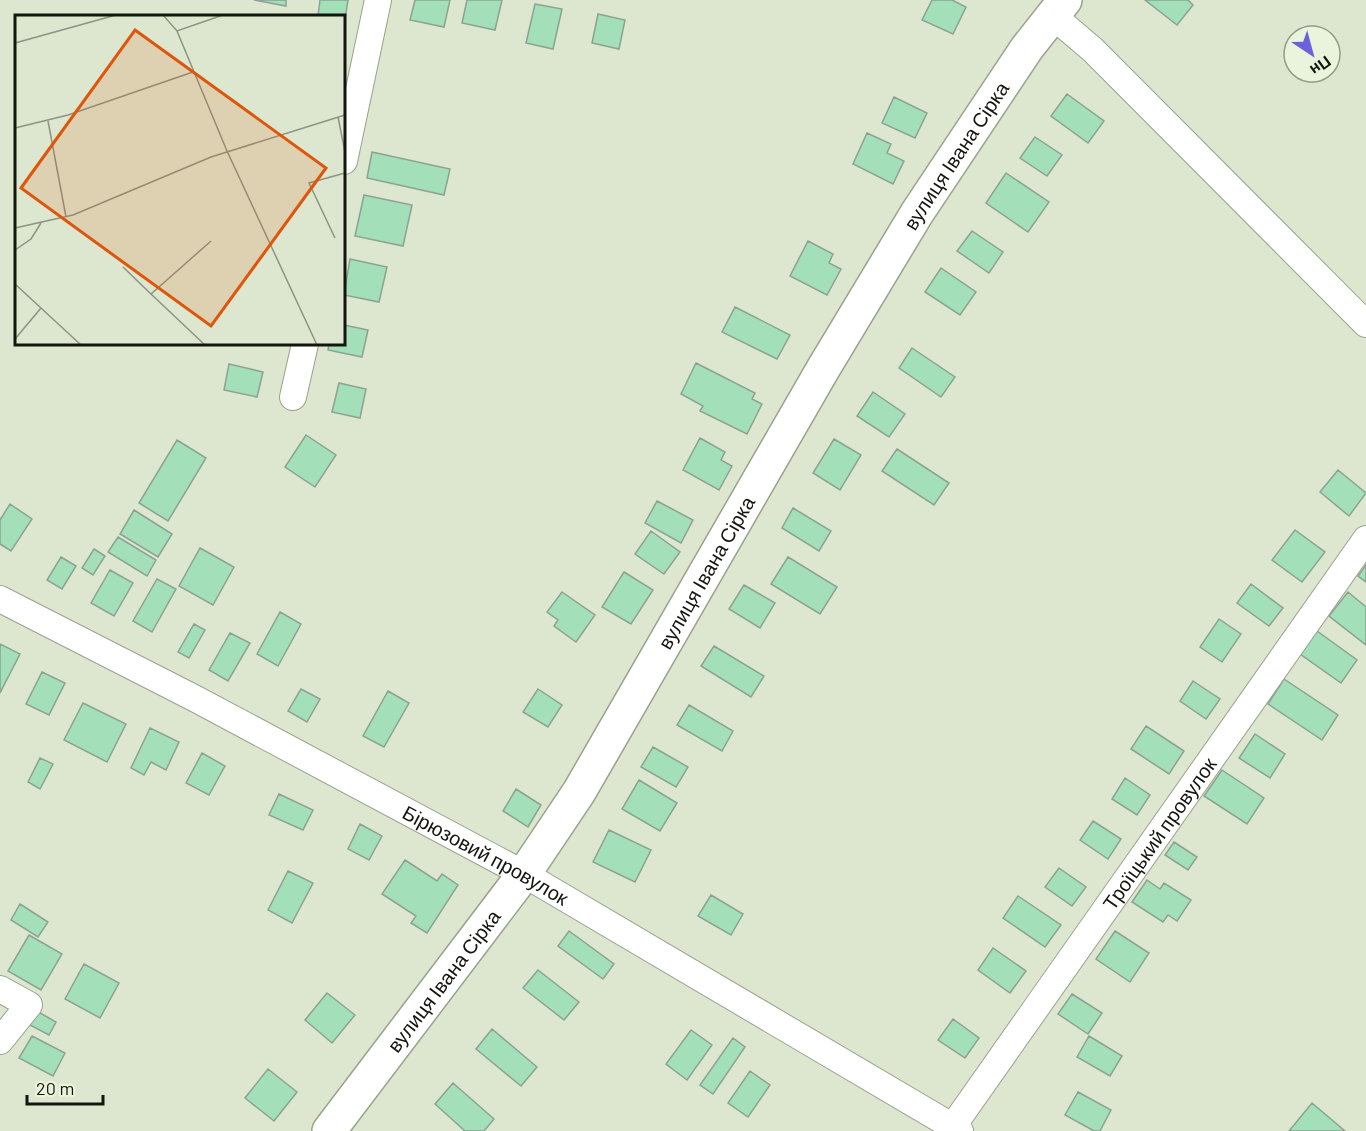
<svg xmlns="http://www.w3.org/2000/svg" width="1366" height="1131" viewBox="0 0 1366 1131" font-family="Barlow,sans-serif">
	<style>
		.building { fill: #a3dfb9; stroke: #8ca293; stroke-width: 1.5 }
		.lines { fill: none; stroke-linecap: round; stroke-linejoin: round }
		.street-casing { stroke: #99a28c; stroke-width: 28 }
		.secondary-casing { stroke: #99a28c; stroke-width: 36 }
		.street { stroke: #fff; stroke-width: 26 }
		.secondary { stroke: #fff; stroke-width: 33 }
		.labels { text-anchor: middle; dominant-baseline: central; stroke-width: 5; stroke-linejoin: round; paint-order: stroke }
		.street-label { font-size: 20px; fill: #13160e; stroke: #eaf4dc }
		.inset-road { fill: none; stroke: #8c9382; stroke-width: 1.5 }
		.view { fill: #dd560c; fill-opacity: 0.15; stroke: #dd560c; stroke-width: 3 }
		.inset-edge { fill: none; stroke: #13160e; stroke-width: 3 }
	</style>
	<rect width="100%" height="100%" fill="#dde7cf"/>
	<path class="building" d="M 254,0 L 286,0 L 286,6 Z
		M 320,0 L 348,0 L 345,20 L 344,16 L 318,16 Z
		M 415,0 L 450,0 L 444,27 L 410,20 Z
		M 467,0 L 502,0 L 495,30 L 462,23 Z
		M 932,0 L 952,0 L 966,7 L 953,34 L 922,20 Z
		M 1145,0 L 1188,0 L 1193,5 L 1177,25 Z
		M 535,4 L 562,9 L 553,49 L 526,43 Z
		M 598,14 L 625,20 L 619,49 L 592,43 Z
		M 1067,94 L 1104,121 L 1088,143 L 1051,116 Z
		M 894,97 L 927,113 L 915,138 L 882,123 Z
		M 867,133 L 891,144 L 887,153 L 904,161 L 893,184 L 853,164 Z
		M 1035,137 L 1062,155 L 1047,176 L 1020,158 Z
		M 372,152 L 450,169 L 444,195 L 367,178 Z
		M 1006,173 L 1049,202 L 1028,232 L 986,203 Z
		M 364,195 L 412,205 L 403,246 L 355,236 Z
		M 972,231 L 1003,252 L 989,273 L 957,251 Z
		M 808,241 L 833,254 L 829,263 L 841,269 L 827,295 L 790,276 Z
		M 350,259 L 387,267 L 379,302 L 344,295 Z
		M 941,268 L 976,292 L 960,315 L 925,292 Z
		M 735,307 L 790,335 L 777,359 L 722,332 Z
		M 344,325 L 368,330 L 362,357 L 328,350 L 329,344 L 344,344 Z
		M 912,348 L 955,377 L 941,397 L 899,368 Z
		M 696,363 L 755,393 L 752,399 L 762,404 L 747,434 L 700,411 L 703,406 L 681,394 Z
		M 229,364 L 263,372 L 257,397 L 224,390 Z
		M 339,383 L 366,389 L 360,418 L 332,412 Z
		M 873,392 L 905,414 L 889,437 L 857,416 Z
		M 306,435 L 336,455 L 315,487 L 285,467 Z
		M 700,438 L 725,452 L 721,460 L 732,466 L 719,490 L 683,470 Z
		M 834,439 L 861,455 L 840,490 L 813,473 Z
		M 177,440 L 206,458 L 168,521 L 139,503 Z
		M 897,449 L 949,483 L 934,505 L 882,471 Z
		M 1338,470 L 1366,493 L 1349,516 L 1320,492 Z
		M 657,501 L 693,520 L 681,543 L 645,523 Z
		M 10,504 L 32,519 L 11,551 L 0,544 L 0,520 Z
		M 793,508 L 831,531 L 819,551 L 782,528 Z
		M 134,510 L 172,534 L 158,557 L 120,534 Z
		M 1295,530 L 1325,552 L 1302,582 L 1272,560 Z
		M 651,531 L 680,552 L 664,574 L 635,554 Z
		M 118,537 L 156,560 L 147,576 L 108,552 Z
		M 200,548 L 234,567 L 213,605 L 179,586 Z
		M 94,549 L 105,556 L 93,575 L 82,568 Z
		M 61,557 L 76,566 L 62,589 L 47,580 Z
		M 788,557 L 837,587 L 820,614 L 771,584 Z
		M 1366,565 L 1366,582 L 1358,576 Z
		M 110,570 L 133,583 L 114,616 L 91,603 Z
		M 624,572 L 653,590 L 631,624 L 602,607 Z
		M 157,579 L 176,589 L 152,632 L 133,621 Z
		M 1251,584 L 1283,608 L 1269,626 L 1237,603 Z
		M 744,585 L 775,603 L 760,628 L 729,609 Z
		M 562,592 L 595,615 L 576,642 L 554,626 L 558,620 L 547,612 Z
		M 1348,592 L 1366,607 L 1366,645 L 1329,616 Z
		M 280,612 L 301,624 L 278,666 L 257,654 Z
		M 1219,619 L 1241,634 L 1222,662 L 1200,647 Z
		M 194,624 L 205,630 L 189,658 L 178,652 Z
		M 1317,631 L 1357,660 L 1341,683 L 1300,654 Z
		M 230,633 L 250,643 L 228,681 L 209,670 Z
		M 0,644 L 20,654 L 0,693 Z
		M 714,646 L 764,676 L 751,697 L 701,666 Z
		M 42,672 L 65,683 L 49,715 L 26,704 Z
		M 1284,679 L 1338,715 L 1322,740 L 1268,704 Z
		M 1193,681 L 1220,699 L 1206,719 L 1180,701 Z
		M 301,689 L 320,699 L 307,722 L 288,711 Z
		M 538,689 L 562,705 L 548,727 L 523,712 Z
		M 388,691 L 409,703 L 384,747 L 363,736 Z
		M 83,703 L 126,724 L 107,762 L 64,740 Z
		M 689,705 L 733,731 L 722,751 L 677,725 Z
		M 1146,726 L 1184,751 L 1169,774 L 1131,749 Z
		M 150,728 L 179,742 L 166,770 L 151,762 L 144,775 L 131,768 Z
		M 1255,734 L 1285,754 L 1270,778 L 1239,758 Z
		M 653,747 L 688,767 L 676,787 L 641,767 Z
		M 202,753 L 225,766 L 209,795 L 186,783 Z
		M 40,758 L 53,764 L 40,789 L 28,782 Z
		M 1222,770 L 1264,798 L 1247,824 L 1204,796 Z
		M 1125,778 L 1150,795 L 1137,815 L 1112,799 Z
		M 639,780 L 677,803 L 660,831 L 622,809 Z
		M 516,789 L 541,805 L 528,827 L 503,811 Z
		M 279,794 L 313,810 L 303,830 L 269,815 Z
		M 1093,821 L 1121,839 L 1108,859 L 1080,840 Z
		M 360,824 L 382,836 L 369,860 L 348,849 Z
		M 609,830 L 651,850 L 635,882 L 593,862 Z
		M 1174,842 L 1197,857 L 1188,870 L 1165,855 Z
		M 405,860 L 437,881 L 442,874 L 458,885 L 427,933 L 411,923 L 416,916 L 382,894 Z
		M 1059,868 L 1086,887 L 1072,906 L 1045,887 Z
		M 288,871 L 313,883 L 292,923 L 268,910 Z
		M 1147,880 L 1160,889 L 1164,883 L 1191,900 L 1177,921 L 1168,915 L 1163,922 L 1132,902 Z
		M 711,895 L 743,914 L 731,935 L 698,916 Z
		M 1018,896 L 1061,925 L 1045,947 L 1003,918 Z
		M 20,904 L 48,922 L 38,937 L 11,920 Z
		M 569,931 L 614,964 L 603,979 L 558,946 Z
		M 1115,931 L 1149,953 L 1130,982 L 1096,959 Z
		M 29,935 L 62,954 L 41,990 L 8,971 Z
		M 993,948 L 1026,971 L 1010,993 L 978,970 Z
		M 84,964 L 119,983 L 100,1018 L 65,999 Z
		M 538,970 L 579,1002 L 564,1020 L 523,988 Z
		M 327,993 L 355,1015 L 332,1043 L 305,1020 Z
		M 1072,994 L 1102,1013 L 1088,1034 L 1058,1014 Z
		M 35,1010 L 56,1022 L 49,1035 L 28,1024 Z
		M 953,1019 L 979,1038 L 965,1058 L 938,1040 Z
		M 492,1029 L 537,1067 L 521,1086 L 476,1049 Z
		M 691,1030 L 712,1045 L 687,1080 L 666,1064 Z
		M 32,1036 L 65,1053 L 53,1076 L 19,1058 Z
		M 1089,1036 L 1122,1056 L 1110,1076 L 1077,1057 Z
		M 733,1038 L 745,1047 L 713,1094 L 700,1085 Z
		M 268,1069 L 297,1092 L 274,1121 L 245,1098 Z
		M 750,1071 L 770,1085 L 748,1117 L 728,1103 Z
		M 453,1083 L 494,1119 L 484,1131 L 465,1131 L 435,1104 Z
		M 1078,1092 L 1111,1110 L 1100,1131 L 1094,1131 L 1065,1115 Z
		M 1312,1103 L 1345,1131 L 1289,1131 Z"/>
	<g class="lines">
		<defs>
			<g id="street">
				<path d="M 1052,15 L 1093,50 L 1366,324"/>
				<path d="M 344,161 L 378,0"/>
				<path d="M 293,397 L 305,344"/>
				<path id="s1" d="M 0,599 L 196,699 L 524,874 L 960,1131"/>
				<path d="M 0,989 L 29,1005 L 0,1041"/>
				<path id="s2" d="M 953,1126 L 1366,539"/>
			</g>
			<g id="secondary">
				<path id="s3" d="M 329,1131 L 524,874 L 579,792 L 823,369 L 917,213 L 1027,48 L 1065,0"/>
			</g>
		</defs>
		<use href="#street" class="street-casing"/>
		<use href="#secondary" class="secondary-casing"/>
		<use href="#street" class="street"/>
		<use href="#secondary" class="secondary"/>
	</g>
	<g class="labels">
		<g class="street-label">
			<text stroke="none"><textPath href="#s3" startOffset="1161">вулиця Івана Сірка</textPath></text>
			<text stroke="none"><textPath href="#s3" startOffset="675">вулиця Івана Сірка</textPath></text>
			<text stroke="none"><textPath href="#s2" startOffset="358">Троїцький провулок</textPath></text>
			<text stroke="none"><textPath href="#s1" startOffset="549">Бірюзовий провулок</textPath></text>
			<text stroke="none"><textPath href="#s3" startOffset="189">вулиця Івана Сірка</textPath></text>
		</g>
	</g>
	<g transform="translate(15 15)">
		<rect width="330" height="330" fill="#dde7cf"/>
		<path class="inset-road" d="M 148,0 L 162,16 L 208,0M 162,16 L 212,136 L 302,330M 0,28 L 101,0M 323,102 L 330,137M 33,106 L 51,202M 0,113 L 53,100 L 178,57M 0,213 L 58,200 L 196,142 L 330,100M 320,223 L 294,168 L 330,158M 0,235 L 16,224 L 26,208M 108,252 L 136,279 L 196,226M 0,269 L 66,330M 136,279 L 190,330M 0,324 L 26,293"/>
		<path class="view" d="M 120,15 L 311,153 L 196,311 L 6,173 Z"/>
		<rect width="330" height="330" class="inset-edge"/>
	</g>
	<g transform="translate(1312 54) rotate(144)"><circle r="28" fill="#eaf4dc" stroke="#949b8a" stroke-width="1.5"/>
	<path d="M0-4.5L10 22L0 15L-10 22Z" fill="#6b61db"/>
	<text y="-9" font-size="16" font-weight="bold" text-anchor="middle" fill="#13160e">Пн</text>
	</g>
	<path d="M27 1095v9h76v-9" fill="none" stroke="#13160e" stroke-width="3"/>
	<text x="36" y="1095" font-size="18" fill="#13160e" stroke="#eaf4dc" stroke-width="4.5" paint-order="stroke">20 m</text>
</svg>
